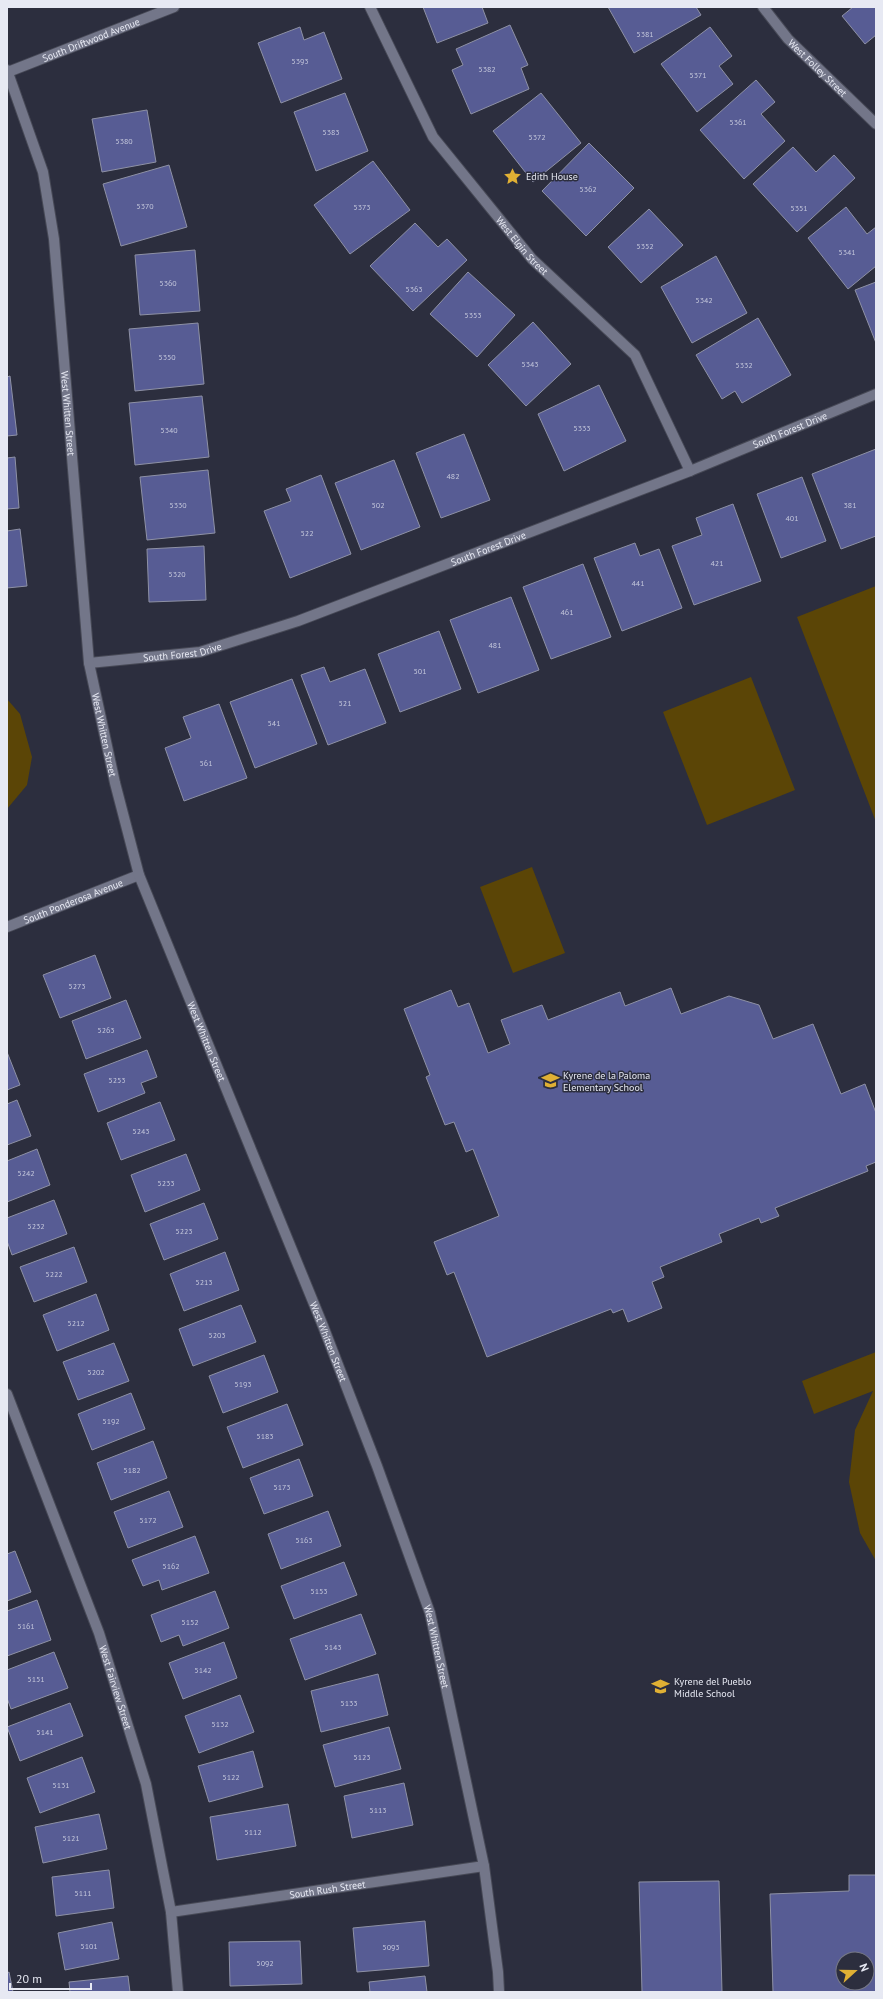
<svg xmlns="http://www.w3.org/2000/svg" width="883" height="1999" viewBox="0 0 883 1999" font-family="'PT Sans',sans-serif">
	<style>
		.green { fill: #5b4506 }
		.building { fill: #575c94; stroke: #8e91a5; fill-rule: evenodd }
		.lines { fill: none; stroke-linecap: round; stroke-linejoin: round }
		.minor-casing { stroke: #474956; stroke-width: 12 }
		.tertiary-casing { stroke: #474956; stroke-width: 12 }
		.minor { stroke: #737689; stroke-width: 10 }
		.tertiary { stroke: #737689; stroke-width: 10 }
		.labels { text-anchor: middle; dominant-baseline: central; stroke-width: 3; stroke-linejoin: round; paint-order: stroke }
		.number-label { font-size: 8px; fill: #c3c6db }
		.street-label { font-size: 10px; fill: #e7e9f3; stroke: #2c2e3e }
		.poi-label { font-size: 10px; fill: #e7e9f3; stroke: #2c2e3e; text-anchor: start }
	</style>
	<rect width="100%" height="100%" fill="#2c2e3e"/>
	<path class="green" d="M 876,586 L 876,822 L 797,617 Z
		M 751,677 L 795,790 L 707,825 L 663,712 Z
		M 7,699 L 20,714 L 32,757 L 27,785 L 7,809 Z
		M 532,867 L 565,953 L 513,973 L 480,887 Z
		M 876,1352 L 876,1561 L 860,1533 L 849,1482 L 855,1430 L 873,1391 L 814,1414 L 802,1381 Z"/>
	<path class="building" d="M 423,7 L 482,7 L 488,23 L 437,43 Z
		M 608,7 L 696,7 L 701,15 L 634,53 Z
		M 853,7 L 876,7 L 876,35 L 865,44 L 842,16 Z
		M 510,25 L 528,65 L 521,68 L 529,89 L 471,114 L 452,70 L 463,65 L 456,49 Z
		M 300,27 L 304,40 L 324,32 L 342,79 L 281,103 L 258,43 Z
		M 710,27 L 732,56 L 719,66 L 733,84 L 697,112 L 661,64 Z
		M 756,80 L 775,102 L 761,114 L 785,141 L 744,179 L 700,130 Z
		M 345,93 L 368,151 L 316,171 L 294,112 Z
		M 541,93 L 581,143 L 533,182 L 493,131 Z
		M 147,110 L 156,162 L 102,172 L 92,119 Z
		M 589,143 L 634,188 L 586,236 L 542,191 Z
		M 793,147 L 816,172 L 834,155 L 855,178 L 797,232 L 753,184 Z
		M 373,161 L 410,210 L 350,254 L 314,205 Z
		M 169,165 L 187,227 L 121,246 L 103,184 Z
		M 846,207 L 867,234 L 876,227 L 876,266 L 848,289 L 808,238 Z
		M 649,209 L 683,245 L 641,283 L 608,247 Z
		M 415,223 L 438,247 L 447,239 L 467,260 L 413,311 L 370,266 Z
		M 195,250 L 200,311 L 140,315 L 135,255 Z
		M 716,256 L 747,313 L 692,343 L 661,287 Z
		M 468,272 L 515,315 L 477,357 L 430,314 Z
		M 876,282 L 876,343 L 855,290 Z
		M 758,318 L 791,375 L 742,403 L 735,391 L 722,399 L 696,355 Z
		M 533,322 L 571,364 L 526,406 L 488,365 Z
		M 198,323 L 204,384 L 135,391 L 129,329 Z
		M 10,376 L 17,435 L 7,436 L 7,377 Z
		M 599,385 L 626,441 L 564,471 L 538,414 Z
		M 202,396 L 209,457 L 135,465 L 129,403 Z
		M 464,434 L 490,500 L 441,518 L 416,453 Z
		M 876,449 L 876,536 L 841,549 L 812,474 Z
		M 15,457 L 19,508 L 7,509 L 7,458 Z
		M 394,460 L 420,527 L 361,550 L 335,483 Z
		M 208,470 L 215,533 L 147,540 L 140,477 Z
		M 321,475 L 351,554 L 290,578 L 264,511 L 291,501 L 286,489 Z
		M 802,477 L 826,541 L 781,558 L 757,494 Z
		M 733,504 L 761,581 L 694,605 L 672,546 L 702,535 L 696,518 Z
		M 20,529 L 27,586 L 7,588 L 7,531 Z
		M 635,543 L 640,556 L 659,549 L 682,608 L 622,631 L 594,558 Z
		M 204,546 L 206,600 L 149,602 L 147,549 Z
		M 583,564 L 611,637 L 551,659 L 523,587 Z
		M 511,597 L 539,670 L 478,693 L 450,620 Z
		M 439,631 L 461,689 L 400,712 L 378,654 Z
		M 324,667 L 330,682 L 365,669 L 386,723 L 328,745 L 301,675 Z
		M 292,679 L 317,744 L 255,768 L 230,702 Z
		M 219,704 L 247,778 L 184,801 L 165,748 L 191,738 L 183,717 Z
		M 95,955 L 111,998 L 60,1018 L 43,975 Z
		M 671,988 L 681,1014 L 729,996 L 759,1005 L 773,1039 L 813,1024 L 841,1094 L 865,1084 L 876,1113 L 876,1162 L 866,1166 L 868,1171 L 775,1208 L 779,1216 L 761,1223 L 759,1218 L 719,1234 L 722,1242 L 660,1267 L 664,1277 L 652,1282 L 662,1308 L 628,1322 L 623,1309 L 613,1313 L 611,1309 L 487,1357 L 454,1272 L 447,1275 L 434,1242 L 499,1216 L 473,1149 L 466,1152 L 454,1122 L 445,1125 L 426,1077 L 430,1075 L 404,1009 L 451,990 L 458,1007 L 469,1003 L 488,1053 L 510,1044 L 501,1020 L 542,1005 L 548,1020 L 620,992 L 625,1006 Z
		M 126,1000 L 141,1038 L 86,1059 L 72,1021 Z
		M 147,1050 L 157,1077 L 141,1083 L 145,1093 L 98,1112 L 84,1074 Z
		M 7,1052 L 20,1085 L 7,1090 Z
		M 17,1100 L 31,1136 L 7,1145 L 7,1104 Z
		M 160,1102 L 175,1140 L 121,1160 L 107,1123 Z
		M 37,1149 L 50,1185 L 7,1202 L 7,1161 Z
		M 186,1154 L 200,1190 L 145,1212 L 131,1175 Z
		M 54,1200 L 67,1234 L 12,1255 L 7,1241 L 7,1218 Z
		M 204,1203 L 218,1239 L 164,1260 L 150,1224 Z
		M 74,1247 L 87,1282 L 34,1302 L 20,1267 Z
		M 225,1252 L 239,1290 L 184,1311 L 170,1274 Z
		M 96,1294 L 109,1330 L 57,1351 L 43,1315 Z
		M 241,1305 L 256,1342 L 193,1366 L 179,1329 Z
		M 114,1343 L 129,1381 L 78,1400 L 63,1362 Z
		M 264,1355 L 278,1392 L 223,1413 L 209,1376 Z
		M 131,1393 L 145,1429 L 92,1450 L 78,1414 Z
		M 287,1404 L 303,1445 L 243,1468 L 227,1427 Z
		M 153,1441 L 167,1478 L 111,1500 L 97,1463 Z
		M 299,1459 L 313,1496 L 264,1514 L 250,1478 Z
		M 169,1491 L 183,1527 L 128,1548 L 114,1512 Z
		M 328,1511 L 341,1546 L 281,1569 L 268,1534 Z
		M 195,1536 L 209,1573 L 162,1590 L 159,1580 L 143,1586 L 132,1560 Z
		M 15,1551 L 31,1592 L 7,1601 L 7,1554 Z
		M 344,1562 L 357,1595 L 294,1619 L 281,1586 Z
		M 215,1591 L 229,1628 L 183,1646 L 179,1635 L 161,1642 L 151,1615 Z
		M 37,1600 L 51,1640 L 7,1656 L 7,1611 Z
		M 361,1614 L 376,1654 L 305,1680 L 290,1639 Z
		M 224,1642 L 237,1678 L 183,1699 L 169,1663 Z
		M 54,1652 L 68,1688 L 11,1709 L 7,1698 L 7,1670 Z
		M 378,1674 L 388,1715 L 321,1732 L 311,1691 Z
		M 240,1695 L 254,1732 L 199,1753 L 185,1716 Z
		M 70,1703 L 83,1736 L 20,1761 L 7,1727 Z
		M 389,1727 L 401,1769 L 335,1787 L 323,1745 Z
		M 253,1751 L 263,1787 L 209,1802 L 198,1766 Z
		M 82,1757 L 95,1792 L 40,1813 L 27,1778 Z
		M 404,1783 L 413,1825 L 352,1838 L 344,1796 Z
		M 288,1804 L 296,1846 L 217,1860 L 210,1817 Z
		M 99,1814 L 107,1849 L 43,1863 L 35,1827 Z
		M 109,1870 L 114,1908 L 56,1916 L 52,1877 Z
		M 849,1875 L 876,1875 L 876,1992 L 773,1992 L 770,1894 L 849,1891 ZM 843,1959 L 867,1959 L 867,1983 L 843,1983 Z
		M 719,1881 L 722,1992 L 642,1992 L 639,1882 Z
		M 425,1921 L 429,1966 L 357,1972 L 353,1928 Z
		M 112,1922 L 119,1959 L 65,1970 L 58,1933 Z
		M 300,1941 L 302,1984 L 230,1986 L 229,1942 Z
		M 9,1972 L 13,1992 L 7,1992 L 7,1973 Z
		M 128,1976 L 130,1992 L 70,1992 L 69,1982 Z
		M 425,1976 L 427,1992 L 370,1992 L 369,1982 Z"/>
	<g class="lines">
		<defs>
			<g id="minor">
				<path id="s1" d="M 370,7 L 433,137 L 532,259 L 635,355 L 690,471"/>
				<path id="s2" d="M 763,7 L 788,39 L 876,124"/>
				<path id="s3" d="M 89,663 L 200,652 L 298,621 L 690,471 L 876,394"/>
				<path id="s4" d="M 7,927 L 139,875"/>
				<path id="s5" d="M 7,1394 L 99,1633 L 146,1784 L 171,1912 L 178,1992"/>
				<path id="s6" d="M 171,1912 L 484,1866"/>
			</g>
			<g id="tertiary">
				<path id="s7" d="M 7,70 L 43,172 L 54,239 L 89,663 L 115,783 L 139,875 L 323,1326 L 377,1466 L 430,1613 L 484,1866 L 498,1972 L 499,1992"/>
				<path id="s8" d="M 8,72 L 174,7"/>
			</g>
		</defs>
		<use href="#minor" class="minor-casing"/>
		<use href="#tertiary" class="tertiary-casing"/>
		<use href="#minor" class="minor"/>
		<use href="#tertiary" class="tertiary"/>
	</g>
	<defs>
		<symbol id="sight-bare" viewBox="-9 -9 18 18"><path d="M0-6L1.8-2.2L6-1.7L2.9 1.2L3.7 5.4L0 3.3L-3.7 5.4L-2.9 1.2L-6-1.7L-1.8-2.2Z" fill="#e0b034" stroke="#2c2e3e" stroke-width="2.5" paint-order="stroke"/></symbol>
		<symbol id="school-bare" viewBox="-9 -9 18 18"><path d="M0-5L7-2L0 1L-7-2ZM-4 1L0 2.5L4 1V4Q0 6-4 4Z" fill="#e0b034" stroke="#2c2e3e" stroke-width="2.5" paint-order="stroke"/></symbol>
	</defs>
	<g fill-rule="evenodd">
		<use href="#sight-bare" x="500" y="164" width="25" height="25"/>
		<use href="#school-bare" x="538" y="1068" width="25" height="25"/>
		<use href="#school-bare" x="648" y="1674" width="25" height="25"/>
	</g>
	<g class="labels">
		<g class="number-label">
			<text x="645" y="34">5381</text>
			<text x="300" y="61">5393</text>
			<text x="487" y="69">5382</text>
			<text x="698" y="75">5371</text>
			<text x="738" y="122">5361</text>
			<text x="331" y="132">5383</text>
			<text x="537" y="137">5372</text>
			<text x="124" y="141">5380</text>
			<text x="588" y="189">5362</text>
			<text x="145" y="206">5370</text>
			<text x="362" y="207">5373</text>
			<text x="799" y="208">5351</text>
			<text x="645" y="246">5352</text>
			<text x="847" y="252">5341</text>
			<text x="168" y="283">5360</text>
			<text x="414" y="289">5363</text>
			<text x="704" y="300">5342</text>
			<text x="473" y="315">5353</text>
			<text x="167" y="357">5350</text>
			<text x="530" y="364">5343</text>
			<text x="744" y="365">5332</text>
			<text x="582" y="428">5333</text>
			<text x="169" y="430">5340</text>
			<text x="453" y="476">482</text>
			<text x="178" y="505">5330</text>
			<text x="378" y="505">502</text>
			<text x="850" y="505">381</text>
			<text x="792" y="518">401</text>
			<text x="307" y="533">522</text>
			<text x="717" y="563">421</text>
			<text x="177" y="574">5320</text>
			<text x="638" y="583">441</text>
			<text x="567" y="612">461</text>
			<text x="495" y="645">481</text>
			<text x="420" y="671">501</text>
			<text x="345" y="703">521</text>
			<text x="274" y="723">541</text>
			<text x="206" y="763">561</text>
			<text x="77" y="986">5273</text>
			<text x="106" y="1030">5263</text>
			<text x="117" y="1080">5253</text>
			<text x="141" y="1131">5243</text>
			<text x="26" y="1173">5242</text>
			<text x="166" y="1183">5233</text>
			<text x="36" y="1226">5232</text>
			<text x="184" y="1231">5223</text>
			<text x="54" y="1274">5222</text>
			<text x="204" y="1282">5213</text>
			<text x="76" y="1323">5212</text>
			<text x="217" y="1335">5203</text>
			<text x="96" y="1372">5202</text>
			<text x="243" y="1384">5193</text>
			<text x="111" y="1421">5192</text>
			<text x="265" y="1436">5183</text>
			<text x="132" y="1470">5182</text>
			<text x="282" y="1487">5173</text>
			<text x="148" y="1520">5172</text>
			<text x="304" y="1540">5163</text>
			<text x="171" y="1566">5162</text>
			<text x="319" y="1591">5153</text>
			<text x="190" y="1622">5152</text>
			<text x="26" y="1626">5161</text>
			<text x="333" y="1647">5143</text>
			<text x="203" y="1670">5142</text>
			<text x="36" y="1679">5151</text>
			<text x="349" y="1703">5133</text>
			<text x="220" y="1724">5132</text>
			<text x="45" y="1732">5141</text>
			<text x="362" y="1757">5123</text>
			<text x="231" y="1777">5122</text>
			<text x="61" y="1785">5131</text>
			<text x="378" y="1810">5113</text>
			<text x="253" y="1832">5112</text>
			<text x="71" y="1838">5121</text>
			<text x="83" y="1893">5111</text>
			<text x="89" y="1946">5101</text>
			<text x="391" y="1947">5093</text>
			<text x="265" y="1963">5092</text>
		</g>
		<g class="street-label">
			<text stroke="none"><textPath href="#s8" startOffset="89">South Driftwood Avenue</textPath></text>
			<text stroke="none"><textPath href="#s2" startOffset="82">West Folley Street</textPath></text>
			<text stroke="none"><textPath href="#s1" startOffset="285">West Elgin Street</textPath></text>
			<text stroke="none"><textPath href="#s7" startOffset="351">West Whitten Street</textPath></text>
			<text stroke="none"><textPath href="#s3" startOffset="742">South Forest Drive</textPath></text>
			<text stroke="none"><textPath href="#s3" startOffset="418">South Forest Drive</textPath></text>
			<text stroke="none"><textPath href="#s3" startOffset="94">South Forest Drive</textPath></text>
			<text stroke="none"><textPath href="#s7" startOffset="675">West Whitten Street</textPath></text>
			<text stroke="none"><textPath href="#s4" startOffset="71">South Ponderosa Avenue</textPath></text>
			<text stroke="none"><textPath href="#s7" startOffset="999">West Whitten Street</textPath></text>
			<text stroke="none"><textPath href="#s7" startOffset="1323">West Whitten Street</textPath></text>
			<text stroke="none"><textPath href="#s7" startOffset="1647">West Whitten Street</textPath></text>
			<text stroke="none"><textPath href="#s5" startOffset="313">West Fairview Street</textPath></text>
			<text stroke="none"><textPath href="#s6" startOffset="158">South Rush Street</textPath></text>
		</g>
		<g class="poi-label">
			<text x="526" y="176">Edith House</text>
			<text x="563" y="1075">Kyrene de la Paloma<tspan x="563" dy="12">Elementary School</tspan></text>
			<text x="674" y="1681">Kyrene del Pueblo<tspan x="674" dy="12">Middle School</tspan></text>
		</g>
	</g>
	<rect width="883" height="1999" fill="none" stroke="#e7e9f3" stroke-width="16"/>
	<g transform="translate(855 1971) rotate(69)"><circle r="19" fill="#2c2e3e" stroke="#777986"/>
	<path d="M0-3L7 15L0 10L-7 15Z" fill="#e0b034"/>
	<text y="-6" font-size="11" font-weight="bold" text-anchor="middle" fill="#e7e9f3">N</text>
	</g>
	<path d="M10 1983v6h81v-6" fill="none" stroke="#e7e9f3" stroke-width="2"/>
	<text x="16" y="1983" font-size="12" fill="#e7e9f3" stroke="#2c2e3e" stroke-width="3" paint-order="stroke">20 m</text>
</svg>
